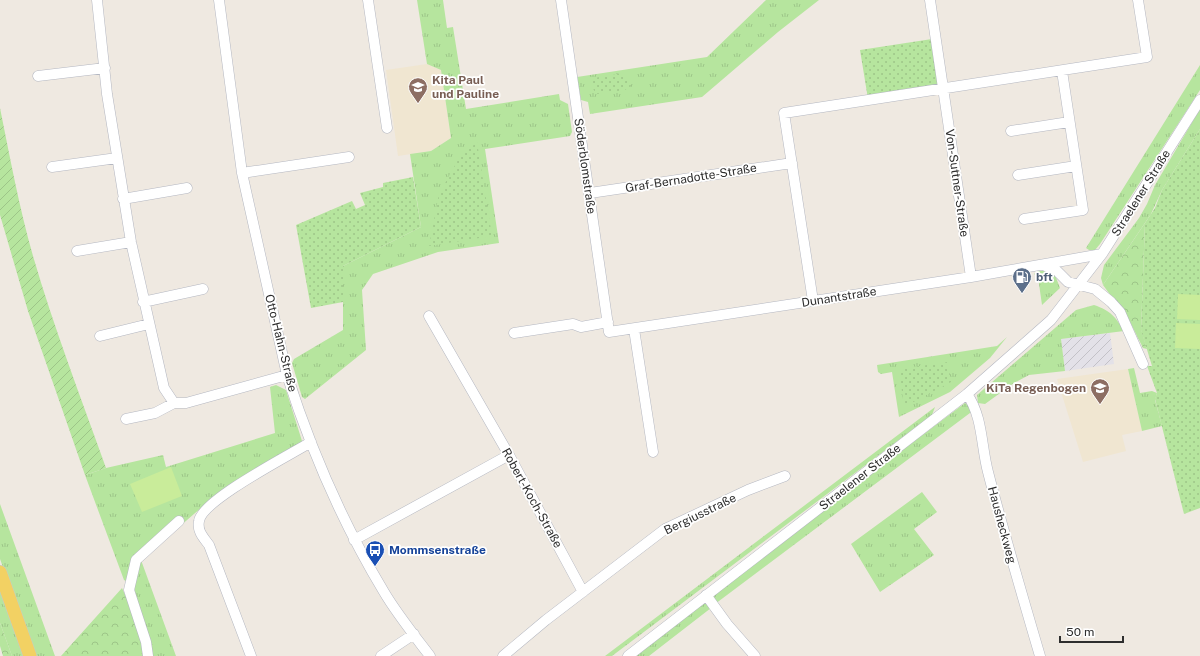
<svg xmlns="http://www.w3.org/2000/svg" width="1200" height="656" viewBox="0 0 1200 656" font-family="'Public Sans',sans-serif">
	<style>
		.industrial { fill: url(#industrial-furrows) }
		.education { fill: #f0e6d1 }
		.grass { fill: url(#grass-tufts) }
		.forest { fill: url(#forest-crowns) }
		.park { fill: url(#park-dots) }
		.garden { fill: url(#garden-furrows) }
		.pitch { fill: #c9ec9a }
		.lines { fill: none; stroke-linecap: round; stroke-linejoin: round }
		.minor-casing { stroke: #b4b7c1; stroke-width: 11 }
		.major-casing { stroke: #c9c9c9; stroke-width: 14 }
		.minor { stroke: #fff; stroke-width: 10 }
		.major { stroke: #f2d163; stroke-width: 13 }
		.labels { text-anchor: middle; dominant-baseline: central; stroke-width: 3.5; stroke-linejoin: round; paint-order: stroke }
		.education-label { font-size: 12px; font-weight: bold; fill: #785e54; stroke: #fff; text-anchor: start }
		.street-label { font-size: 12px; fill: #2e2e2e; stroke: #fff }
		.service-label { font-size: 12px; font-weight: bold; fill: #4e5e75; stroke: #fff; text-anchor: start }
		.transit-label { font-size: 12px; font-weight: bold; fill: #164399; stroke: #fff; text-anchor: start }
	</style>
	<defs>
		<pattern id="industrial-furrows" width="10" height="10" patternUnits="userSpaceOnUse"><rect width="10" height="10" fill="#e3e1e8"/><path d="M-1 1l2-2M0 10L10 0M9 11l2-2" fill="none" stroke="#c3c1c7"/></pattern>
		<pattern id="grass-tufts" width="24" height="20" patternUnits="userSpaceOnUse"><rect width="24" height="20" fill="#b6e59e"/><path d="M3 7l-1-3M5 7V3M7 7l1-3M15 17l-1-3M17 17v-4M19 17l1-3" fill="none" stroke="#9dc588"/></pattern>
		<pattern id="forest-crowns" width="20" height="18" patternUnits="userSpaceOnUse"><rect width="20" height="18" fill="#b6e59e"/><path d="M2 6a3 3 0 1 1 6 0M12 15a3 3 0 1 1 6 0" fill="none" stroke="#9dc588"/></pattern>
		<pattern id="park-dots" width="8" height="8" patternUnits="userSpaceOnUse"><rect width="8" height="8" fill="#b6e59e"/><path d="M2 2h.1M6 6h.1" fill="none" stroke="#9dc588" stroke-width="1.8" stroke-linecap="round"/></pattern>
		<pattern id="garden-furrows" width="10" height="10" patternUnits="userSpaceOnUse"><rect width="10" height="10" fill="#b6e59e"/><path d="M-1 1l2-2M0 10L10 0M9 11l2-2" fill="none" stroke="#9dc588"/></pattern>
	</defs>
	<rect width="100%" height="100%" fill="#efe9e1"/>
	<path class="industrial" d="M 1110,333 L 1114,364 L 1065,371 L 1061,339 Z"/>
	<path class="education" d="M 427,64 L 441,70 L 451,138 L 431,151 L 398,156 L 386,70 Z
		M 1128,369 L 1142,431 L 1122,435 L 1126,451 L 1083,462 L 1057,379 Z"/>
	<path class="grass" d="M 417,0 L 443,0 L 447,28 L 453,27 L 466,109 L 559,94 L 560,100 L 568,104 L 572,132 L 570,136 L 485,149 L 499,243 L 438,252 L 373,274 L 362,290 L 366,350 L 305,399 L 302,397 L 292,363 L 294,359 L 343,330 L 343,266 L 421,227 L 410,154 L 431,151 L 451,138 L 441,70 L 427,64 Z
		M 766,0 L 819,0 L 778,32 L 702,97 L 590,114 L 588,102 L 581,100 L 577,77 L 707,57 Z
		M 1200,65 L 1200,90 L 1100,244 L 1095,250 L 1089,250 L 1086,248 Z
		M 1200,109 L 1200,129 L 1162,190 L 1151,214 L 1103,285 L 1101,278 L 1104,265 L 1139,218 L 1147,204 L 1155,185 Z
		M 1038,271 L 1048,271 L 1055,275 L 1060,288 L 1042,305 L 1038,277 L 1034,274 Z
		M 1094,305 C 1111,311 1115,316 1124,331 L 1061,339 L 1065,371 L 1029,375 L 1014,383 L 985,404 L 978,403 L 977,395 L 1076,310 Z
		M 1007,337 L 990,358 L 950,392 L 899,417 L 892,372 L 881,374 L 878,372 L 877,365 L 997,346 Z
		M 1134,368 L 1140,393 L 1152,391 L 1157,393 L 1155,400 L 1162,426 L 1142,431 L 1128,369 Z
		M 276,385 L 286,390 L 302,441 L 301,445 L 217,494 L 141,560 L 176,656 L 151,656 L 135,595 L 135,579 L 128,582 L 124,580 L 85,475 L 106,468 L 163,455 L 166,467 L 275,433 L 270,387 Z
		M 965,403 L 974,410 L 715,604 L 713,594 L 719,588 Z
		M 935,407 L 932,415 L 612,656 L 605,656 Z
		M 922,492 L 937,512 L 914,529 L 934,555 L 880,592 L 851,544 Z
		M 0,504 L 55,656 L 35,656 L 0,559 Z
		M 0,585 L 26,656 L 12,656 L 0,623 Z
		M 700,603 L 707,604 L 711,608 L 649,656 L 632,656 Z"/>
	<path class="forest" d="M 1145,223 L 1141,329 L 1147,349 L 1143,348 L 1130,322 L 1103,285 Z
		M 122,588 C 132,609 142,632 144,656 L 61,656 Z
		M 0,623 L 12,656 L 3,656 L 0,646 Z"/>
	<path class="park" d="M 932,39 L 939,85 L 868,99 L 860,50 Z
		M 622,73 L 629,79 L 631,86 L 625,90 L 597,94 C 592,89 591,85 594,78 Z
		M 1200,129 L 1200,508 L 1184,514 L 1155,399 L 1157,393 L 1147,366 L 1152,366 L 1141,330 L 1145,223 L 1155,208 L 1162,190 Z
		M 477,142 L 492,236 L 429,246 L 439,194 L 459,158 Z
		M 413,177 L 421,227 L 343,266 L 343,302 L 311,308 L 296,225 L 352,201 L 356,209 L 365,205 L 360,193 L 383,187 L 383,183 Z
		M 948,362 L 951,382 L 904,407 L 899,369 Z"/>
	<path class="garden" d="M 0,108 C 10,157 19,207 33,256 C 54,328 81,398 106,468 L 85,475 L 28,311 L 0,215 Z"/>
	<path class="pitch" d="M 1178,294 L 1200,295 L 1200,320 L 1177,319 Z
		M 1176,323 L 1200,324 L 1200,349 L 1175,348 Z
		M 171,467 L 182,496 L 142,512 L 130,484 Z"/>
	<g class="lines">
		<defs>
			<path id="minor" d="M 97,0 L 107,94 L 131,242 L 164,388 L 174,403 L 186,403 L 287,375
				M 219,0 L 242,173 L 287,375 C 311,450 343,524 384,592 C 397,614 414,635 430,656
				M 368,0 L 387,128
				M 561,0 L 609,332 L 971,277 L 1102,254
				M 930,0 L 971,277
				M 38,76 L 105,68
				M 1011,131 L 1069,122
				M 52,167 L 117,158
				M 242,173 L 349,157
				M 1018,175 L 1076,166
				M 590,193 L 792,163
				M 123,199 L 187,188
				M 1024,219 L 1083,210 L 1062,71
				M 77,251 L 131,242
				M 1043,265 L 1057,271 L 1068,282 L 1095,289 L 1111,302 L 1120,312 L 1143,364
				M 813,301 L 784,113 L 1147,57 L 1138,0
				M 143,302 L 203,289
				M 429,316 L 509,455 L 583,592
				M 634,329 L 653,452
				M 514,333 L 573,324 L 581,327 L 608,322
				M 100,336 L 149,324
				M 967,394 C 983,417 981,446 988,472 C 1004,534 1022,595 1040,656
				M 126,419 L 155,413 L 174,403
				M 354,540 L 509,455
				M 706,595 L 727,624 L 755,656
				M 148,656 L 146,642 L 129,590 L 136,560 L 179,521
				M 251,656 L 209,545 C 203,537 197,531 199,521 C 202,500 290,455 311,442
				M 381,656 L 414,634
				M 503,656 L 546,620 L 665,529 L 748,490 L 785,476
				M 628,656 L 967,394 L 1051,320 L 1102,254 L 1200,100"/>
			<path id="major" d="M 0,572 L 30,656"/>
		</defs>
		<use href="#minor" class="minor-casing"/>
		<use href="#major" class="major-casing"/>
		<use href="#minor" class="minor"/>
		<use href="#major" class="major"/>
	</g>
	<defs>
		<symbol id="school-pin" viewBox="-11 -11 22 30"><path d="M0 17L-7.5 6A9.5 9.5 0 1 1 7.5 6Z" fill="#8d6e63" stroke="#fff"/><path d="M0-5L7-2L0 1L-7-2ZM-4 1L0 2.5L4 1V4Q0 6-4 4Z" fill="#fff"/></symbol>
		<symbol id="fuel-pin" viewBox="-11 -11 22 30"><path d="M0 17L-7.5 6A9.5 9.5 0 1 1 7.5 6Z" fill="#5c6f8a" stroke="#fff"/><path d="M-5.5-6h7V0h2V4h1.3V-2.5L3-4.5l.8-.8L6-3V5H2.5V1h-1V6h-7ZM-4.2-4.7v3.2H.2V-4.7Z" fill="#fff"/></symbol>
		<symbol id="bus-pin" viewBox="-11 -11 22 30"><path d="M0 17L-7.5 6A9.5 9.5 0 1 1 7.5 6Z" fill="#1a4fb4" stroke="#fff"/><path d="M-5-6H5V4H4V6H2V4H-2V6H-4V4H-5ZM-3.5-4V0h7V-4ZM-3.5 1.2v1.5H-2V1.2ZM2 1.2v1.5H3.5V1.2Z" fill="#fff"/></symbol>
	</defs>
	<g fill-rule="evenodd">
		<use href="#school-pin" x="407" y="76" width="22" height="30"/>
		<use href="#fuel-pin" x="1011" y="266" width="22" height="30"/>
		<use href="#school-pin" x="1089" y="377" width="22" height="30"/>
		<use href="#bus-pin" x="364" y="539" width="22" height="30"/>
	</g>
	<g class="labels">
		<g class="education-label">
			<text x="432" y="80">Kita Paul<tspan x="432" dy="14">und Pauline</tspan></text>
			<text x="1086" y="388" text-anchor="end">KiTa Regenbogen</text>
		</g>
		<g class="street-label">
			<text transform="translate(585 166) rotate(82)">Söderblomstraße</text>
			<text transform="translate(691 178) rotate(-9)">Graf-Bernadotte-Straße</text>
			<text transform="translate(957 183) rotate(82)">Von-Suttner-Straße</text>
			<text transform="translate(1141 193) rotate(-58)">Straelener Straße</text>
			<text transform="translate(839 297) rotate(-9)">Dunantstraße</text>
			<text transform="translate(281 343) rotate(76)">Otto-Hahn-Straße</text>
			<text transform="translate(860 477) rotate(-38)">Straelener Straße</text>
			<text transform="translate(532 498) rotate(61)">Robert-Koch-Straße</text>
			<text transform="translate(700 514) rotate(-26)">Bergiusstraße</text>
			<text transform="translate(1002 525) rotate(75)">Hausheckweg</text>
		</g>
		<g class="service-label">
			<text x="1036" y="277">bft</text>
		</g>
		<g class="transit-label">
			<text x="389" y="550">Mommsenstraße</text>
		</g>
	</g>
	<path d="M1060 636v6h63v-6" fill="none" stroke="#2e2e2e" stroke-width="2"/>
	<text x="1066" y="636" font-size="12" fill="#2e2e2e" stroke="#ffffff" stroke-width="3" paint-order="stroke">50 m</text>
</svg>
